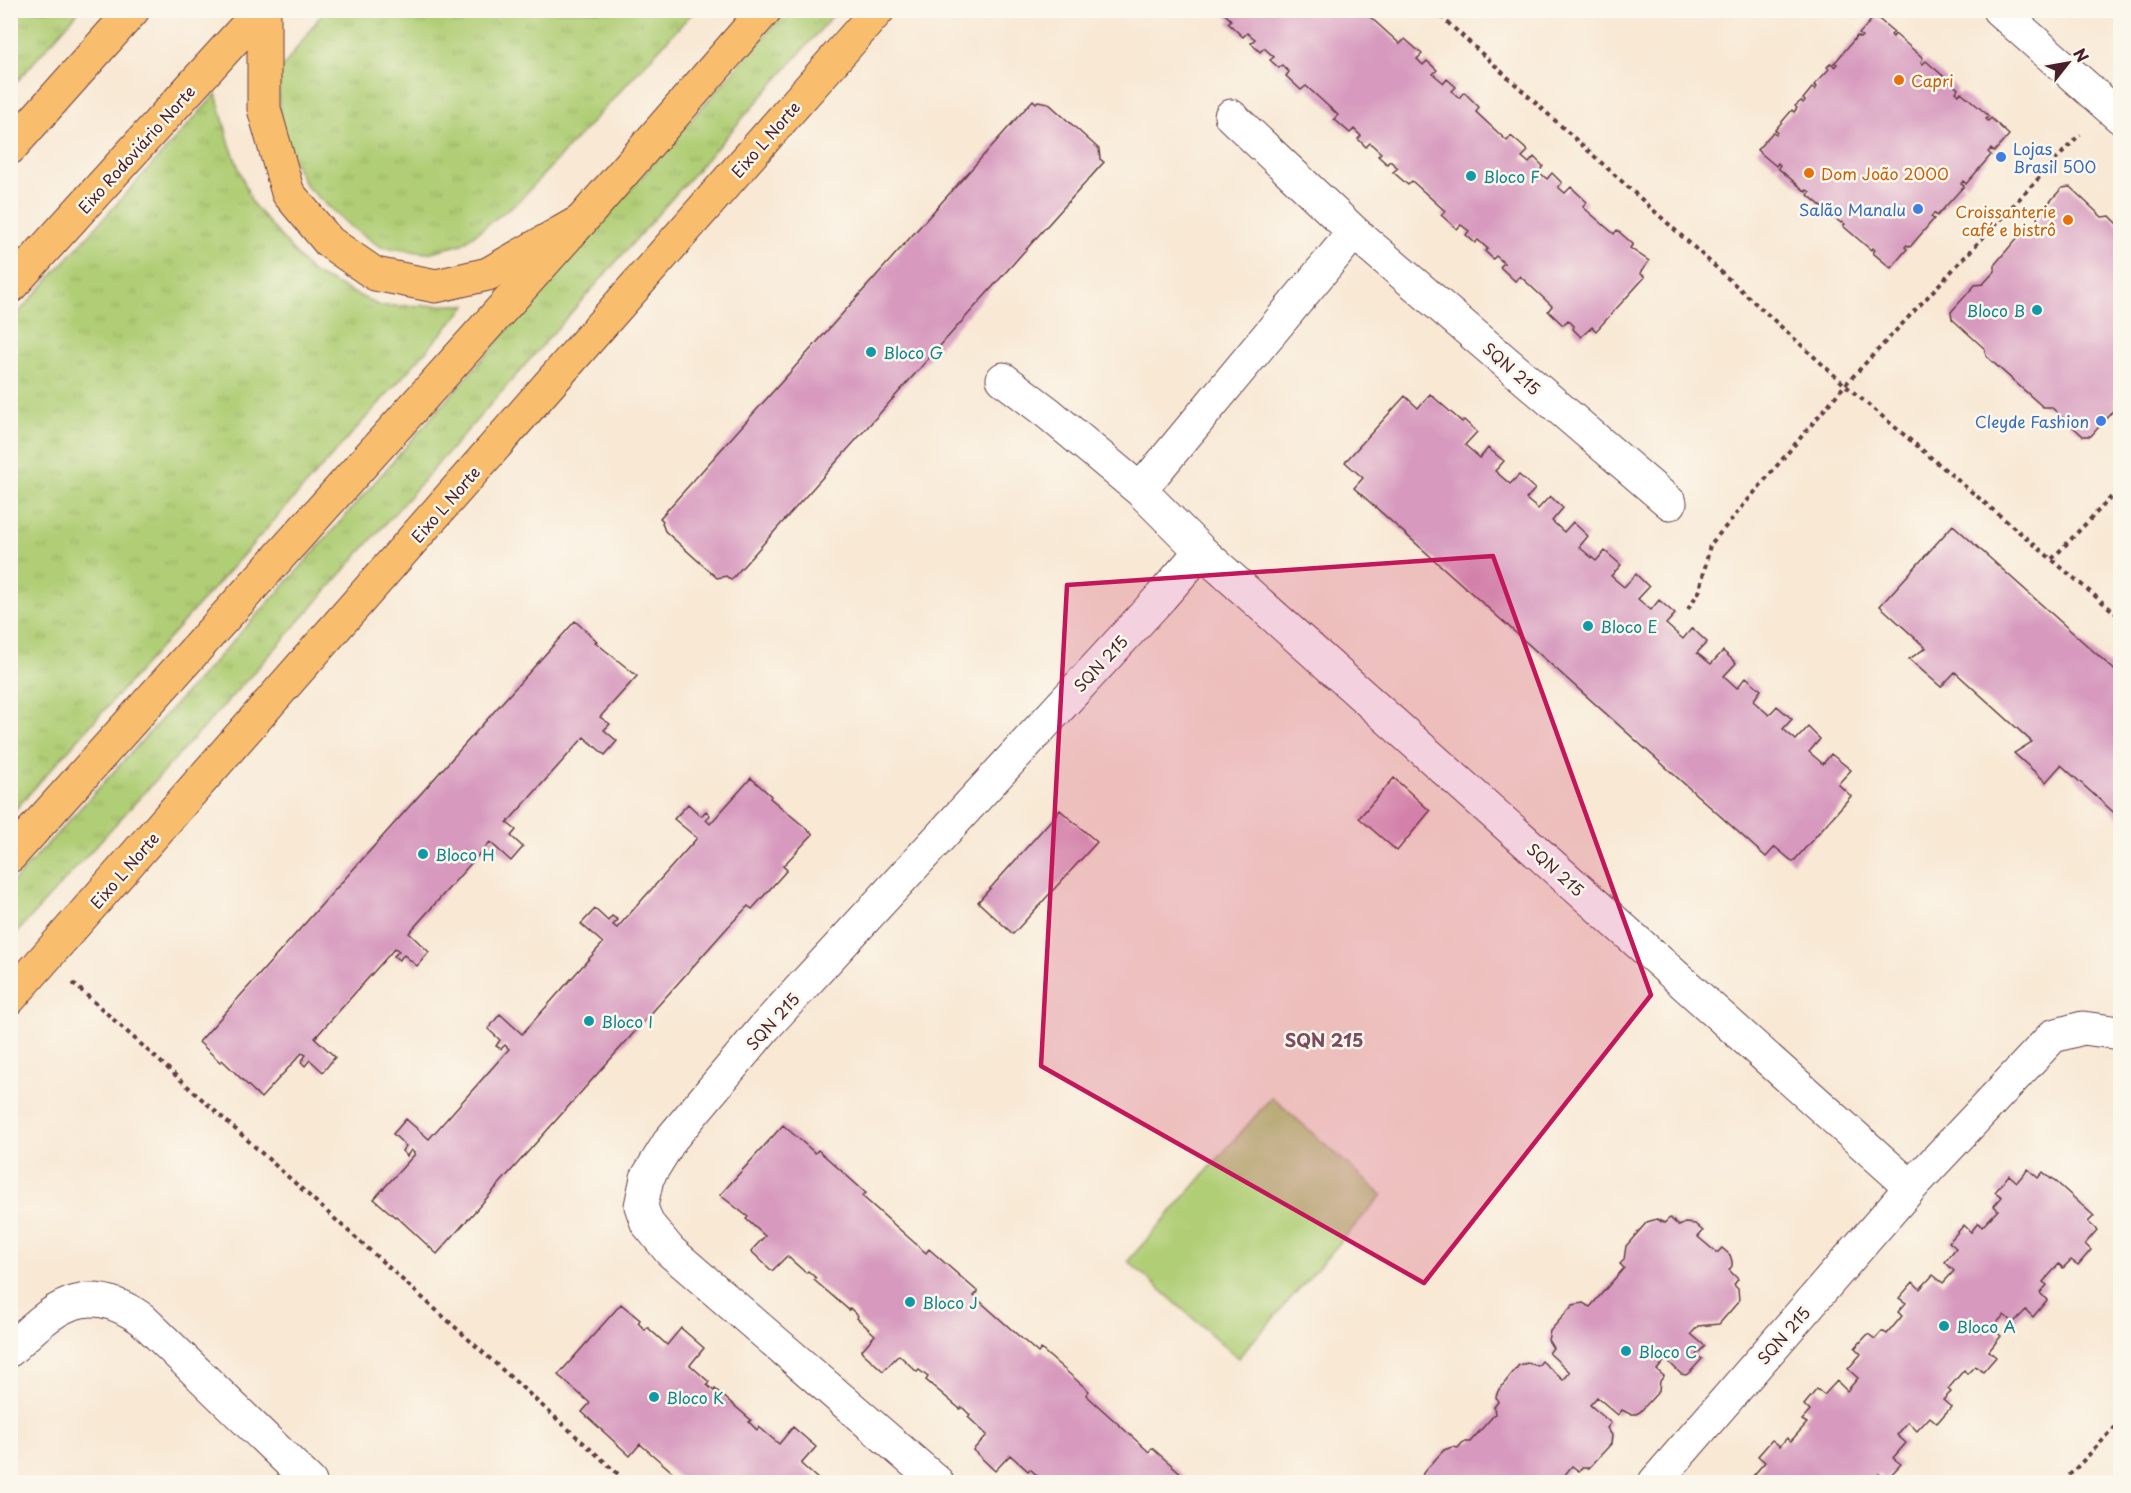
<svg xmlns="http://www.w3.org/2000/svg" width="2131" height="1493" viewBox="0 0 2131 1493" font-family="'Playpen Sans',sans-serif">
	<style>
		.grass { fill: url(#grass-tufts); stroke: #7d7650; stroke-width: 1.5 }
		.green { fill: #b0ce76; stroke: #7d7650; stroke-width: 1.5 }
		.building { fill: #d79abe }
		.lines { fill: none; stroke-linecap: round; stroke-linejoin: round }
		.minor-casing { stroke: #643d44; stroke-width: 35 }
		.major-casing { stroke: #643d44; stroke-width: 35 }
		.highway-casing { stroke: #643d44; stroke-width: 35 }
		.path { stroke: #643d44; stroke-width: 4; stroke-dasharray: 4.5 4.5; stroke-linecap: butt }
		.minor { stroke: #fff; stroke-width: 33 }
		.major { stroke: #f9be6d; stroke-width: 33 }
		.highway { stroke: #f9be6d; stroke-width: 33 }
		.marked { fill: #c2185b; fill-opacity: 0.2; stroke: #c2185b; stroke-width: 4.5; stroke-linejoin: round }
		.food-dot { fill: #e8710a; stroke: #fbf7ec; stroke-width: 2 }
		.shop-dot { fill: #3f7fe0; stroke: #fbf7ec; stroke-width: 2 }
		.culture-dot { fill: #0f9aa8; stroke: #fbf7ec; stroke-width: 2 }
		.labels { text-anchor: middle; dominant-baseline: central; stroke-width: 5; stroke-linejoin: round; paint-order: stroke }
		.food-label { font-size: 16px; fill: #c56008; stroke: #fbf7ec; text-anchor: start }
		.street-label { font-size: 16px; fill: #4a1f2b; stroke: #fbf7ec }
		.shop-label { font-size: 16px; fill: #366cbe; stroke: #fbf7ec; text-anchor: end }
		.culture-label { font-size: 16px; fill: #0d838f; stroke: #fbf7ec; text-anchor: start }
		.neighbourhood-label { font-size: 18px; font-weight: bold; fill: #7b4a5e; stroke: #fbf7ec }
	</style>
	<defs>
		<pattern id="grass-tufts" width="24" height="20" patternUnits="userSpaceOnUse" patternTransform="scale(1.5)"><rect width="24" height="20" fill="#b0ce76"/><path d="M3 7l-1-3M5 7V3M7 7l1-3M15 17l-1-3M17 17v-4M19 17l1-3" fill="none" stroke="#99b066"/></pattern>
	</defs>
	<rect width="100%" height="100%" fill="#fbf7ec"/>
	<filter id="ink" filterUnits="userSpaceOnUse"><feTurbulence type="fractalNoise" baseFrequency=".0167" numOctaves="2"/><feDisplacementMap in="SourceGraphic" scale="12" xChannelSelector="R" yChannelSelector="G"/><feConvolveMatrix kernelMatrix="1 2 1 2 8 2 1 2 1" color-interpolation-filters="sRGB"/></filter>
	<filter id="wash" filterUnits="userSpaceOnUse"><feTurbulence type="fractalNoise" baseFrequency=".008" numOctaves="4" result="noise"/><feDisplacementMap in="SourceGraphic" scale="24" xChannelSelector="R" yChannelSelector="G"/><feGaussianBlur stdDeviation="1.35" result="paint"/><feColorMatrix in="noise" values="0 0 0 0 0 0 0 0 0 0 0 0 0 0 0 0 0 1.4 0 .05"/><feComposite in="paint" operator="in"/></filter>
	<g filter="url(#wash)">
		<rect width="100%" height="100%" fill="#f8e8d4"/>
		<path class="grass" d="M 11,10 L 79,11 L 11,88 L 10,11 Z
			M 787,10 L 837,11 L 274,650 L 11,939 L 11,884 L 299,569 Z
			M 324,11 L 694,11 L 520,200 L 462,244 L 427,253 L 381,247 L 351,227 L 306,186 L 280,134 L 278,74 Z
			M 216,94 L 230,145 L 252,203 L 311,272 L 380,306 L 467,305 L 11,814 L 11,321 Z"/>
		<path class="green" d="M 1272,1097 L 1382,1195 L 1238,1358 L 1128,1261 Z"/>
		<g id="blocks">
			<path class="building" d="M 1221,10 L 1373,10 L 1369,16 L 1400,44 L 1405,39 L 1422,54 L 1417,59 L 1423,65 L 1427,61 L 1437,70 L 1433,74 L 1444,83 L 1447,79 L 1456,87 L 1452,91 L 1459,98 L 1464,92 L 1479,107 L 1476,112 L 1507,141 L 1511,136 L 1528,151 L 1522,157 L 1529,163 L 1534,157 L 1543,166 L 1539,172 L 1547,179 L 1552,173 L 1562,183 L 1558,187 L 1565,193 L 1571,187 L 1587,202 L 1583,207 L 1614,234 L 1617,230 L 1633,244 L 1630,248 L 1649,261 L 1640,273 L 1645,277 L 1596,331 L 1592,327 L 1581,337 L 1573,329 L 1574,326 L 1568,320 L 1563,325 L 1548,311 L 1552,306 L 1520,276 L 1515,281 L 1500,267 L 1504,263 L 1496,256 L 1493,259 L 1485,251 L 1488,249 L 1478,240 L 1475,243 L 1466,235 L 1469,231 L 1461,225 L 1457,229 L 1441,215 L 1445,211 L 1412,181 L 1408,185 L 1393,172 L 1398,168 L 1390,161 L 1387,164 L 1378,156 L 1381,153 L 1370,143 L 1366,147 L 1358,139 L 1361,136 L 1354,129 L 1350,133 L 1334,119 L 1338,115 L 1306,86 L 1301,90 L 1286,76 L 1289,72 L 1282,65 L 1279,68 L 1270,60 L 1274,57 L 1264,48 L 1260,52 L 1251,43 L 1255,39 L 1247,33 L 1243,37 L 1228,23 L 1231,20 Z
				M 1875,16 L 1894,32 L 1891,35 L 1893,37 L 1895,34 L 1923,58 L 1921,62 L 1923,64 L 1926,61 L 1958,89 L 1956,92 L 1959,95 L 1961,92 L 1989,116 L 1986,119 L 1988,121 L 1991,118 L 2009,135 L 1994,152 L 1991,149 L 1988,152 L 1991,155 L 1966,184 L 1963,181 L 1961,184 L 1964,186 L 1937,216 L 1934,213 L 1931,217 L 1934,219 L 1910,247 L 1907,245 L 1905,247 L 1907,249 L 1891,268 L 1873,253 L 1875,250 L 1873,248 L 1871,250 L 1843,226 L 1845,224 L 1842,222 L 1841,223 L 1808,195 L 1810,192 L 1807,190 L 1806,192 L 1778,168 L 1780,165 L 1778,163 L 1776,166 L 1757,150 L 1773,132 L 1776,134 L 1777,132 L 1775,130 L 1792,110 L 1794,112 L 1797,108 L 1795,106 L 1801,101 L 1803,103 L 1805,101 L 1803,99 L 1812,88 L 1815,90 L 1817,87 L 1814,85 L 1829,69 L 1827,67 L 1831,63 L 1835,67 L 1837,64 L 1834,63 L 1837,60 L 1857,36 L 1860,38 L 1862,36 L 1859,34 Z
				M 1033,100 L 1036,103 L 1038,101 L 1048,103 L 1099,149 L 1100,159 L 1104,162 L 731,580 L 726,576 L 717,578 L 665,531 L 662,523 L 663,521 L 660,518 Z
				M 2070,187 L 2102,217 L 2110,216 L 2120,226 L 2120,394 L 2115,400 L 2117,406 L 2091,436 L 2083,436 L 2051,407 L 2043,407 L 1986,356 L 1985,349 L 1952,319 L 1951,312 L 1975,285 L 1983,284 L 1995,271 L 1995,264 L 2019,236 L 2026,236 L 2038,223 L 2037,216 L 2062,188 Z
				M 1430,394 L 1462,422 L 1464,420 L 1477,432 L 1465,445 L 1480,458 L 1488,448 L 1504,461 L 1495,471 L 1510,484 L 1519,475 L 1535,489 L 1526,499 L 1538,509 L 1550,496 L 1563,508 L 1552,521 L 1564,532 L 1573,522 L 1588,536 L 1579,547 L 1596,561 L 1605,551 L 1621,565 L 1611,576 L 1624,587 L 1636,574 L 1649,587 L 1638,599 L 1651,610 L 1659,600 L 1675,614 L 1666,624 L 1683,639 L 1692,628 L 1707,642 L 1697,653 L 1711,664 L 1723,651 L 1736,663 L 1724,676 L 1737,688 L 1746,677 L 1761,690 L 1753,701 L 1769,715 L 1777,706 L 1792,719 L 1783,729 L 1796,740 L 1808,727 L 1820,739 L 1809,752 L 1823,764 L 1831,754 L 1851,770 L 1838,784 L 1851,796 L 1793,862 L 1775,847 L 1766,857 L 1354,488 L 1363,478 L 1345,462 L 1405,396 L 1418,408 Z
				M 1953,525 L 2120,675 L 2120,818 L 2061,765 L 2046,782 L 2014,753 L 2032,742 L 1955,672 L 1941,687 L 1909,659 L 1926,648 L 1880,606 Z
				M 575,621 L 597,641 L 595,642 L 637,676 L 600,717 L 610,724 L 604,730 L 617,741 L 605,755 L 584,737 L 507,823 L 516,830 L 511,836 L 523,847 L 511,861 L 490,842 L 409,933 L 429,952 L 417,966 L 404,955 L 399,960 L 394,956 L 399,951 L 395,948 L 315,1038 L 335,1057 L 323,1072 L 310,1060 L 305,1066 L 301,1062 L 306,1055 L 302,1053 L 261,1098 L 222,1060 L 220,1062 L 199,1042 Z
				M 751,778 L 771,796 L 770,798 L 813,834 L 783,866 L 787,870 L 752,909 L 748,906 L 728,927 L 437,1254 L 396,1216 L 395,1217 L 374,1199 L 415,1154 L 411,1150 L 407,1156 L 402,1151 L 406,1146 L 393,1134 L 406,1119 L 429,1139 L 509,1049 L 505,1045 L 501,1049 L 496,1046 L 500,1040 L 488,1029 L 500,1014 L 522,1034 L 603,943 L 581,924 L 595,909 L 608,921 L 612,916 L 618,920 L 613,925 L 617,928 L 697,838 L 674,819 L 688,804 L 701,816 L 706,811 L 710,815 L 706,820 L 710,824 Z
				M 1394,778 L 1430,811 L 1397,851 L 1359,818 Z
				M 1060,810 L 1097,842 L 1013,934 L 978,902 Z
				M 783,1125 L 815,1153 L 818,1150 L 866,1193 L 862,1196 L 926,1253 L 929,1249 L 978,1292 L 974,1296 L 1038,1353 L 1041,1349 L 1089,1391 L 1086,1395 L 1149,1452 L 1152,1448 L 1191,1482 L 1041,1482 L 1037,1479 L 1039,1477 L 1030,1469 L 1028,1471 L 1010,1455 L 995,1471 L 973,1450 L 987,1435 L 968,1417 L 970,1415 L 962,1407 L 960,1409 L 926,1380 L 928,1377 L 919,1370 L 917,1372 L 899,1355 L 883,1371 L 861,1351 L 875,1335 L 857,1318 L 858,1316 L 850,1308 L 849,1310 L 814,1280 L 816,1278 L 808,1271 L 806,1273 L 787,1256 L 772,1271 L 751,1251 L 765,1236 L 746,1219 L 748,1217 L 720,1195 Z
				M 2028,1169 L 2038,1178 L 2043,1172 L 2051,1179 L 2052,1178 L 2094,1216 L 2088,1222 L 2097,1230 L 2085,1244 L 2091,1250 L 2078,1265 L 2071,1260 L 2063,1268 L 2059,1264 L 2043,1282 L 2047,1285 L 2040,1293 L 2047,1300 L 2033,1317 L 2026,1310 L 2013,1323 L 2004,1315 L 1992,1328 L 2001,1336 L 1989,1351 L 1996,1357 L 1983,1372 L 1975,1366 L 1967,1374 L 1964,1370 L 1948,1389 L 1951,1392 L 1943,1400 L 1951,1407 L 1937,1423 L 1930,1417 L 1917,1431 L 1908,1422 L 1897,1435 L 1906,1443 L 1893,1458 L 1901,1464 L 1886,1480 L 1879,1474 L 1873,1482 L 1868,1477 L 1863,1482 L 1761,1482 L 1753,1476 L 1765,1462 L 1758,1456 L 1772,1440 L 1780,1446 L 1787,1438 L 1791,1441 L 1807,1423 L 1802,1420 L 1810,1411 L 1804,1405 L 1817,1389 L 1824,1395 L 1837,1381 L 1847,1391 L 1858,1378 L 1848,1369 L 1861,1354 L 1855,1348 L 1868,1334 L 1875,1339 L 1882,1331 L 1887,1334 L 1902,1316 L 1898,1312 L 1906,1303 L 1899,1298 L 1913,1282 L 1920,1289 L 1933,1275 L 1943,1283 L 1954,1271 L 1945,1262 L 1956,1248 L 1949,1242 L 1964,1225 L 1971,1232 L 1978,1223 L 1982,1227 L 1998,1210 L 1994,1206 L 2002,1197 L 1995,1192 L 2009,1175 L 2017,1182 Z
				M 1670,1218 L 1679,1226 L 1685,1223 L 1695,1224 L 1703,1231 L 1698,1237 L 1717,1253 L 1722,1248 L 1730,1255 L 1732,1261 L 1732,1266 L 1729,1270 L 1738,1279 L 1734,1285 L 1738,1289 L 1739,1301 L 1719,1324 L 1698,1326 L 1691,1334 L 1705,1346 L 1696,1355 L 1702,1359 L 1690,1372 L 1686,1375 L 1681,1374 L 1666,1359 L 1657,1370 L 1664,1376 L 1660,1381 L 1659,1391 L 1640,1412 L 1636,1414 L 1630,1414 L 1622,1410 L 1618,1415 L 1597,1397 L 1590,1405 L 1611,1423 L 1607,1428 L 1612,1435 L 1611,1444 L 1589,1468 L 1582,1468 L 1579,1471 L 1572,1466 L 1563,1477 L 1570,1482 L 1421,1482 L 1423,1473 L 1444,1450 L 1452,1447 L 1458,1448 L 1463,1442 L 1470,1442 L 1495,1414 L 1494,1407 L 1498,1402 L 1496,1397 L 1498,1391 L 1519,1365 L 1528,1363 L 1538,1366 L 1542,1361 L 1563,1380 L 1566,1377 L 1570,1372 L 1549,1353 L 1553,1348 L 1548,1340 L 1550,1331 L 1573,1305 L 1583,1303 L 1590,1307 L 1624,1268 L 1620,1264 L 1624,1260 L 1626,1246 L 1647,1222 L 1657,1219 L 1664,1223 Z
				M 621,1304 L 640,1320 L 638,1323 L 645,1330 L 647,1327 L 667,1345 L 681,1328 L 704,1348 L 690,1365 L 709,1382 L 707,1385 L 714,1391 L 715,1389 L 751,1420 L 749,1422 L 757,1430 L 759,1427 L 779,1444 L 793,1427 L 816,1447 L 801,1464 L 820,1481 L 819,1482 L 684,1482 L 640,1444 L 630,1456 L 582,1412 L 590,1403 L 558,1375 Z"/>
		</g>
	</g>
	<g filter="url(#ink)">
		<use href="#blocks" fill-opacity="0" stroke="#643d44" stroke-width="1.5"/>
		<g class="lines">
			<defs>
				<path id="minor" d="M 1999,10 L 2120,117
					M 1231,116 L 1354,232
					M 1003,379 L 1048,413 L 1140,490 L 1201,551 L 1911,1187 L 2053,1036 L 2083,1028 L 2120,1033
					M 1140,490 L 1354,232 L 1670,503
					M 10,1350 C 53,1308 85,1279 142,1319 L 310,1482
					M 937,1482 L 670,1251 L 647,1223 L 641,1206 L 647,1178 L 671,1139 L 765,1027 L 1161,597 L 1201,551
					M 1655,1482 L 1911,1187"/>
				<path id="major" d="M 10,856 L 581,221 L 765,10
					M 10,998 L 878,10"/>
				<path id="highway" d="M 264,10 L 264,109 L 288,193 L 329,242 L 375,274 L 436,286 L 488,274 L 581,221
					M 10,148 L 133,10
					M 10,287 L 261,10"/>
			</defs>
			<use href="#minor" class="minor-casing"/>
			<use href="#major" class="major-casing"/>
			<use href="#highway" class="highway-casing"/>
			<path class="path" d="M 1434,10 L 1845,385 L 2120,617
				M 2052,559 L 2120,488
				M 1688,609 L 1700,590 L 1710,545 L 1845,385 L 2080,134
				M 73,983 L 627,1482
				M 2063,1482 L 2120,1422"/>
			<use href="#minor" class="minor"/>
			<use href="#major" class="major"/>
			<use href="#highway" class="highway"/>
		</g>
	</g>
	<path class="marked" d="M 1493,556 L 1651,995 L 1424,1283 L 1041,1066 L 1067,585 Z"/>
	<g class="food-dot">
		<circle cx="1899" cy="80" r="6"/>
		<circle cx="1809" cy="173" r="6"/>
		<circle cx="2068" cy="220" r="6"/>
	</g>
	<g class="shop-dot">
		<circle cx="2001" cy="157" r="6"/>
		<circle cx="1918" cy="209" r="6"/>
		<circle cx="2101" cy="421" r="6"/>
	</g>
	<g class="culture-dot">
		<circle cx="1471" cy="176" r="6"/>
		<circle cx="2037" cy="310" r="6"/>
		<circle cx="871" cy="352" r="6"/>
		<circle cx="1588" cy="626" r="6"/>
		<circle cx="423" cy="854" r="6"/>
		<circle cx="589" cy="1021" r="6"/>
		<circle cx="910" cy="1302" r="6"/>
		<circle cx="1944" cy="1326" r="6"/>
		<circle cx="1626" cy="1351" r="6"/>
		<circle cx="654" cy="1397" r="6"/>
	</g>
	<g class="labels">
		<g class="food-label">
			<text x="1911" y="80">Capri</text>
			<text x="1821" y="173">Dom João 2000</text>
			<text x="2056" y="211" text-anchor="end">Croissanterie<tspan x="2056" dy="18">café e bistrô</tspan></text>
		</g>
		<g class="street-label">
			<text transform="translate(765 139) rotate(-49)">Eixo L Norte</text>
			<text transform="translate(136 149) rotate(-48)">Eixo Rodoviário Norte</text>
			<text transform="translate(1512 368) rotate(41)">SQN 215</text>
			<text transform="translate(445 504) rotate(-49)">Eixo L Norte</text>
			<text transform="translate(1100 663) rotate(-47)">SQN 215</text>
			<text transform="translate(1556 869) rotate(42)">SQN 215</text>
			<text transform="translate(124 870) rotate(-49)">Eixo L Norte</text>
			<text transform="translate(772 1021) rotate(-48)">SQN 215</text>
			<text transform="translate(1783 1335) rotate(-49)">SQN 215</text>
		</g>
		<g class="shop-label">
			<text x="2013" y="148" text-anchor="start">Lojas<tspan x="2013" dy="18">Brasil 500</tspan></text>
			<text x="1906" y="209">Salão Manalu</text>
			<text x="2089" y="421">Cleyde Fashion</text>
		</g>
		<g class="culture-label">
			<text x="1483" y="176">Bloco F</text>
			<text x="2025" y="310" text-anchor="end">Bloco B</text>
			<text x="883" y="352">Bloco G</text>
			<text x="1600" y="626">Bloco E</text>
			<text x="435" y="854">Bloco H</text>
			<text x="601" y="1021">Bloco I</text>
			<text x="922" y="1302">Bloco J</text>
			<text x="1956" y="1326">Bloco A</text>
			<text x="1638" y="1351">Bloco C</text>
			<text x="666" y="1397">Bloco K</text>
		</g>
		<g class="neighbourhood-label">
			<text x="1324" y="1039">SQN 215</text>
		</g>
	</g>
	<rect width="2131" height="1493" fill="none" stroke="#fbf7ec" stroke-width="36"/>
	<g transform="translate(2068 63) rotate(59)" stroke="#fbf7ec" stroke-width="4.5" paint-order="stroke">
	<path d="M0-4.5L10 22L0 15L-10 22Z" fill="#4a1f2b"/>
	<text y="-9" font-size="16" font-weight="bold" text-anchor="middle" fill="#4a1f2b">N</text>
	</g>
</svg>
